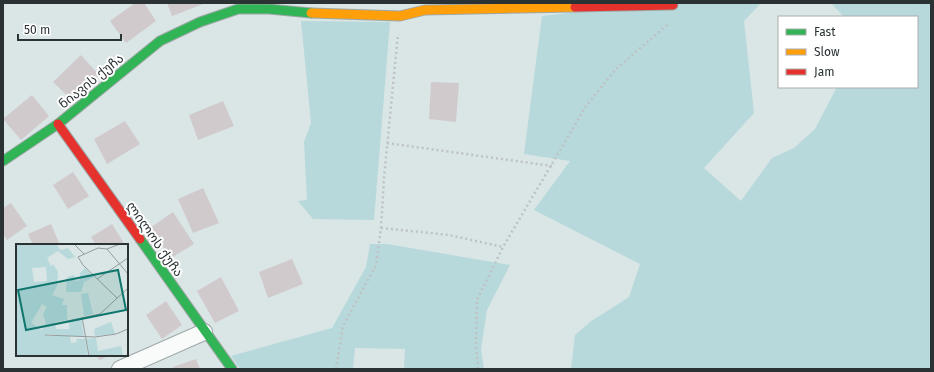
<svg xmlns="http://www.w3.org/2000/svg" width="934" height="372" viewBox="0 0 934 372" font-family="'Fira Sans','Noto Sans Georgian',sans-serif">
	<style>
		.green { fill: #b7d9db }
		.building { fill: #d1cacd }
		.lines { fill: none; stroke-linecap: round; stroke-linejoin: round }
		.street-casing { stroke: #9fa7a7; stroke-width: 18 }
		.fast-casing { stroke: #9fa7a7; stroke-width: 11 }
		.slow-casing { stroke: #9fa7a7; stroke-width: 11 }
		.jam-casing { stroke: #9fa7a7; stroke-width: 11 }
		.path { stroke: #bec2c3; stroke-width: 2.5; stroke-dasharray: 2 3; stroke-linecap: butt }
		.street { stroke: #f9fbfb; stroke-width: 16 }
		.fast { stroke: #30b455; stroke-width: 9 }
		.slow { stroke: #ff9f0a; stroke-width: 9 }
		.jam { stroke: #e5322d; stroke-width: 9 }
		.labels { text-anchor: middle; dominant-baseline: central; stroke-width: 4; stroke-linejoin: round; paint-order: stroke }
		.street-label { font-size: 13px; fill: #2a3233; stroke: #fff }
		.inset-road { fill: none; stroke: #949d9e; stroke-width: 1 }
		.view { fill: #0f766e; fill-opacity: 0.15; stroke: #0f766e; stroke-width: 2 }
		.inset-edge { fill: none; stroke: #2a3233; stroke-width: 2 }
	</style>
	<rect width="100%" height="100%" fill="#dae5e5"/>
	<path class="green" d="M 659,3 L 761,3 L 744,21 L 754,113 L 704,168 L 741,201 L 772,158 L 794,148 L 815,129 L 837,87 L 917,87 L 917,17 L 844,17 L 831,3 L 931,3 L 931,369 L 571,369 L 575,335 L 590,322 L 629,297 L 640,264 L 534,210 L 570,161 L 524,154 L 542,16 Z
		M 301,21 L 390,22 L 374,220 L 313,219 L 298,201 L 307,200 L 304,142 L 311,123 Z
		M 370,244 L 387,244 L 510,265 L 487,310 L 481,349 L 484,369 L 404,369 L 405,349 L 355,348 L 353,369 L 240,369 L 231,356 L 332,328 L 366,267 Z"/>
	<path class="building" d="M 135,3 L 144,3 L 156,21 L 126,43 L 110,21 Z
		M 167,3 L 206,3 L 172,16 Z
		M 81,55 L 99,75 L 73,101 L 53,82 Z
		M 431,82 L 459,83 L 456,122 L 429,119 Z
		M 32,95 L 49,116 L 21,140 L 3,119 Z
		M 223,101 L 234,126 L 198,140 L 189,115 Z
		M 125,121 L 140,144 L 107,164 L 94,139 Z
		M 73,172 L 89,196 L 68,209 L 53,185 Z
		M 203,188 L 219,223 L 193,233 L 178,199 Z
		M 11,203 L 27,226 L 7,240 L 3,234 L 3,208 Z
		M 173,212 L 194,244 L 171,258 L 150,228 Z
		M 51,224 L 60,245 L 33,245 L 28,234 Z
		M 112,224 L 125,245 L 96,245 L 91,237 Z
		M 292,259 L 303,284 L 268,298 L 259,272 Z
		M 221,277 L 239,311 L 215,323 L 197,291 Z
		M 166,301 L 182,325 L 162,339 L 146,315 Z
		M 97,355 L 112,355 L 99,360 Z
		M 196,359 L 200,369 L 174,369 L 173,367 Z"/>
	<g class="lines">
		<defs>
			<path id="street" d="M 120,369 L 204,332"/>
			<path id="fast" d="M 3,161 L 58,124 L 160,41 L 200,22 L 238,9 L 269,9 L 311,13
				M 140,239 L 232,369"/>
			<path id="slow" d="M 311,13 L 400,16 L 425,10 L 575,7"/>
			<path id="jam" d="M 575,7 L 673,5
				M 58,124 L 140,239"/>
		</defs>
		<use href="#street" class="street-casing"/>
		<use href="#fast" class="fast-casing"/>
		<use href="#slow" class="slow-casing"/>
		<use href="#jam" class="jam-casing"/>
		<path class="path" d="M 387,143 L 552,166
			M 381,228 L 449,235 L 503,247
			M 336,369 L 343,326 L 376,265 L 381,228 L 384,178 L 398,34
			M 478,369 L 476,346 L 477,300 L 503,247 L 586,106 L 616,69 L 667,25 L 668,22"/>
		<use href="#street" class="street"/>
		<use href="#fast" class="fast"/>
		<use href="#slow" class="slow"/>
		<use href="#jam" class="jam"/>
	</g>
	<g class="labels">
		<g class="street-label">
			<text transform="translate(91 81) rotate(-39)">ნიავის ქუჩა</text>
			<text transform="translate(155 239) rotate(55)">ლილოს ქუჩა</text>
		</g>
	</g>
	<g transform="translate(16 244)">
		<rect width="112" height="112" fill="#dae5e5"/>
		<path d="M 0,0 L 43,0 L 41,2 L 45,6 L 52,4 L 59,13 L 52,15 L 42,7 L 31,14 L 35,22 L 37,20 L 42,28 L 41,42 L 36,51 L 48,55 L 46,61 L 51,61 L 51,76 L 39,78 L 40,85 L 53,85 L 53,77 L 65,74 L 68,93 L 30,90 L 31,92 L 54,92 L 55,99 L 61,98 L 60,95 L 69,95 L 72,112 L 0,112 ZM 30,23 L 31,37 L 18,38 L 16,24 ZM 26,60 L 31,63 L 27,70 L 30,79 L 26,86 L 15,79 ZM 69,24 L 78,33 L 68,38 L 65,48 L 50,48 L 51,33 L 58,31 L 59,37 L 64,36 L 64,29 ZM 72,49 L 77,70 L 68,72 L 65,50 ZM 95,78 L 99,90 L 79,92 L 78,85 ZM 80,94 L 82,107 L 105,102 L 107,112 L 74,112 L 70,95 Z" fill="#b7d9db" fill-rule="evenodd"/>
		<path class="inset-road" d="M 58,0 L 68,10M 91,5 L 112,30M 81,35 L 112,14M 101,54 L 67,21 L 62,13 L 82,4 L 91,5 L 104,0M 66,73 L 73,112M 38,80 L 84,70 L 112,44M 29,91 L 79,93 L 100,90 L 112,85"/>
		<path class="view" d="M 102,26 L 110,66 L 10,86 L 2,46 Z"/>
		<rect width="112" height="112" class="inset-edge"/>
	</g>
	<rect width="934" height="372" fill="none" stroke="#2a3233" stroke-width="8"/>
	<rect x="778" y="16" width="140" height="72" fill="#ffffff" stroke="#aaadad"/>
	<rect x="786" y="29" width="20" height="6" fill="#30b455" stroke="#aaadad"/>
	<text x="814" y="36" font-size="12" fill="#2a3233">Fast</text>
	<rect x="786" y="49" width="20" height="6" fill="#ff9f0a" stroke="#aaadad"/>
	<text x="814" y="56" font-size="12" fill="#2a3233">Slow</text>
	<rect x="786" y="69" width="20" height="6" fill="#e5322d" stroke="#aaadad"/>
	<text x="814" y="76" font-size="12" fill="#2a3233">Jam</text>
	<path d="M18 34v6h103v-6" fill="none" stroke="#2a3233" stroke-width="2"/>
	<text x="24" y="34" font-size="12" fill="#2a3233" stroke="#ffffff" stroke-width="3" paint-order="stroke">50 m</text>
</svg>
